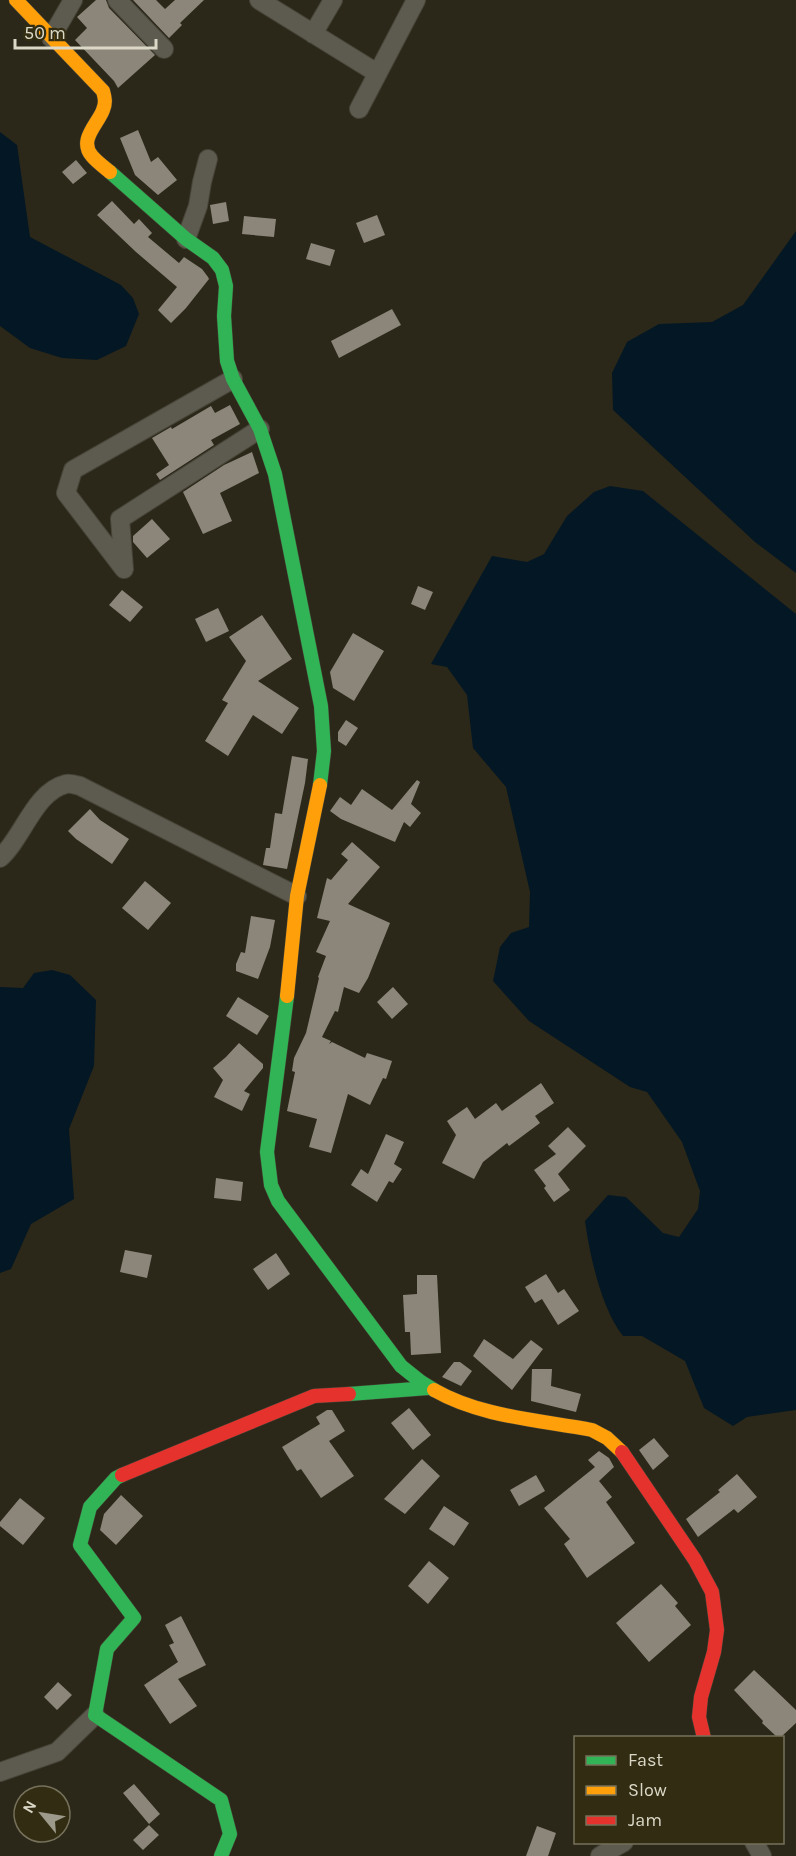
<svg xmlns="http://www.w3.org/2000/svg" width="796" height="1856" viewBox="0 0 796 1856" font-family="Karla,sans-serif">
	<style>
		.water { fill: #041724 }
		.building { fill: #8c867a }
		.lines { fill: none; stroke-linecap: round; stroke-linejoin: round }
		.street-casing { stroke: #474538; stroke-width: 20 }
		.fast-casing { stroke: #474538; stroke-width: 15 }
		.slow-casing { stroke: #474538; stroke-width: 15 }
		.jam-casing { stroke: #474538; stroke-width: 15 }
		.street { stroke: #5d5b4f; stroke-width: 18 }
		.fast { stroke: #30b455; stroke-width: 14 }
		.slow { stroke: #ff9f0a; stroke-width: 14 }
		.jam { stroke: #e5322d; stroke-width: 14 }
	</style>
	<rect width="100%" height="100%" fill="#2b2819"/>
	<path class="water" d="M 0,132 L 17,145 L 30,237 L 121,285 L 133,298 L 139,314 L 126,346 L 97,360 L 62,358 L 30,348 L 0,326 Z
		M 796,231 L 796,573 L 755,542 L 613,410 L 612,373 L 627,342 L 659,324 L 712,322 L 743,305 Z
		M 610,486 L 643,491 L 796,614 L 796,1410 L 747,1417 L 733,1426 L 704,1408 L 685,1361 L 642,1336 L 623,1336 C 601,1308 590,1256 585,1221 L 608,1195 L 626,1197 L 663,1233 L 679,1237 L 698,1209 L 700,1191 L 682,1142 L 647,1092 L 630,1087 L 529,1021 L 493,981 L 500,947 L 511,933 L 529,927 L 530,892 L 506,787 L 473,748 L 467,695 L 447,667 L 431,664 L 492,556 L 527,562 L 544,554 L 567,516 L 594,492 Z
		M 52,970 L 70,975 L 96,1000 L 94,1066 L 69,1129 L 74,1199 L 31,1224 L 11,1269 L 0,1273 L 0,987 L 23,988 L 34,973 Z"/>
	<path class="building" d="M 96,0 L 106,0 L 109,8 L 155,55 L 118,88 L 114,81 L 75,40 L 87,28 L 77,17 Z
		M 133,0 L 156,0 L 165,9 L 175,0 L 204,0 L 180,23 L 182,25 L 169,38 Z
		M 138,130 L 151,162 L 158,157 L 177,180 L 158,195 L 135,175 L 120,138 Z
		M 76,160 L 87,173 L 73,184 L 62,172 Z
		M 112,201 L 134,224 L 139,219 L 152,233 L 148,237 L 179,263 L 184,257 L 202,269 L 208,277 L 209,279 L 186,308 L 171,323 L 158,310 L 177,287 L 136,252 L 97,215 Z
		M 226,202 L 229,221 L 213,224 L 210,205 Z
		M 377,215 L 385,235 L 364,243 L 356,223 Z
		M 244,216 L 276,219 L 274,237 L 242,234 Z
		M 311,243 L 335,250 L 330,266 L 306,259 Z
		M 392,309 L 401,325 L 339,358 L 331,341 Z
		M 230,405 L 240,424 L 211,440 L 214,445 L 160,480 L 156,474 L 169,465 L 152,438 L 171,427 L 172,429 L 211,406 L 215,413 Z
		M 252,452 L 259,473 L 220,493 L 232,521 L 203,534 L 183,492 L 224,465 Z
		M 152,519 L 170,539 L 147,558 L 133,542 L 133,536 Z
		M 418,586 L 433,592 L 425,610 L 411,604 Z
		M 122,590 L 143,607 L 130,622 L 109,605 Z
		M 218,608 L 229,631 L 206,642 L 195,619 Z
		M 262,615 L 292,659 L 258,681 L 299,708 L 282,734 L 253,715 L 228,756 L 205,741 L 228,703 L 222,700 L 246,661 L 229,637 Z
		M 353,633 L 384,651 L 354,701 L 333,688 L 330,672 Z
		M 346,720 L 358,728 L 346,746 L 338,741 L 338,732 Z
		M 292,756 L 308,759 L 305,783 L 287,869 L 263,865 L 266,848 L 270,848 L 275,813 L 282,814 Z
		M 417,780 L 420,782 L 411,804 L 421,813 L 410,827 L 404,822 L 395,842 L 341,819 L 330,811 L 340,797 L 351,805 L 362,789 L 392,810 Z
		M 90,809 L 100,820 L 129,839 L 112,864 L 76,839 L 68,831 Z
		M 352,842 L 380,867 L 348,904 L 390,923 L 368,978 L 359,993 L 344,987 L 338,1012 L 335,1011 L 322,1037 L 331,1041 L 329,1044 L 332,1042 L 365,1058 L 367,1053 L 392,1061 L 386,1079 L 383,1078 L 370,1105 L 348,1094 L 331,1153 L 309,1147 L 317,1119 L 287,1111 L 295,1072 L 292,1071 L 294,1058 L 306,1033 L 319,978 L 318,977 L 326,956 L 316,952 L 330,921 L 317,918 L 327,878 L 331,880 L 348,860 L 341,854 Z
		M 145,881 L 171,903 L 148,930 L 122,908 Z
		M 251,916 L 275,920 L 270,947 L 258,979 L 236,971 L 236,964 L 241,952 L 245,953 Z
		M 393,987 L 408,1004 L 392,1019 L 377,1002 Z
		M 238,997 L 269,1016 L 257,1035 L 226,1016 Z
		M 239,1043 L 263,1064 L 263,1068 L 244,1091 L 250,1094 L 242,1111 L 214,1097 L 223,1080 L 213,1068 L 226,1057 Z
		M 541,1083 L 554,1103 L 535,1116 L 540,1123 L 509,1146 L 507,1143 L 483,1162 L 474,1179 L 442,1163 L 456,1135 L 447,1121 L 467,1107 L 475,1119 L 496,1103 L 502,1111 Z
		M 568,1127 L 586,1146 L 558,1174 L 570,1190 L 554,1202 L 544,1188 L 546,1186 L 534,1170 L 556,1154 L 548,1146 Z
		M 386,1134 L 404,1142 L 394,1164 L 402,1169 L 393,1183 L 389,1181 L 377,1202 L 351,1185 L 361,1169 L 368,1174 Z
		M 216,1178 L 243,1182 L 241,1201 L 214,1198 Z
		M 125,1250 L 152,1255 L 147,1278 L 120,1272 Z
		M 276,1253 L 290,1274 L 268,1290 L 253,1269 Z
		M 546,1274 L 558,1293 L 564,1289 L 579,1311 L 558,1325 L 542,1299 L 535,1303 L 525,1287 Z
		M 417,1275 L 437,1275 L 441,1353 L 411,1355 L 410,1332 L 405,1332 L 403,1295 L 417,1294 Z
		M 484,1339 L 513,1359 L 531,1340 L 543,1349 L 512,1390 L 473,1356 Z
		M 454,1362 L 460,1362 L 472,1371 L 461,1386 L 442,1377 Z
		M 532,1369 L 552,1369 L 551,1386 L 581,1394 L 576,1412 L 531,1401 Z
		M 409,1408 L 431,1435 L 413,1450 L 391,1423 Z
		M 327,1410 L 332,1410 L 345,1431 L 329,1441 L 354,1476 L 321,1498 L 301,1469 L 297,1471 L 282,1447 L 320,1424 L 316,1417 Z
		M 654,1438 L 669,1456 L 653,1470 L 639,1450 Z
		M 599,1451 L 609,1458 L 614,1467 L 599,1481 L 612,1497 L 606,1502 L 635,1543 L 587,1578 L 564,1544 L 570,1539 L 544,1508 L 595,1467 L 588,1460 Z
		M 422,1459 L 440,1476 L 405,1514 L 384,1499 Z
		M 737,1474 L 757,1497 L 738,1513 L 734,1509 L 698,1537 L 686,1519 L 720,1492 L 718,1490 Z
		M 536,1475 L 545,1491 L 519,1506 L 510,1490 Z
		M 121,1495 L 143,1516 L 116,1545 L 100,1530 L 104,1514 Z
		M 20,1498 L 45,1518 L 23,1545 L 0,1526 L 0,1522 Z
		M 444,1506 L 469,1523 L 454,1546 L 429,1529 Z
		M 429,1561 L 449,1578 L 428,1604 L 408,1586 Z
		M 661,1584 L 678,1603 L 675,1606 L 691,1625 L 649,1662 L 616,1623 Z
		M 181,1616 L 206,1665 L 178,1679 L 197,1706 L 170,1724 L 144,1685 L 178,1662 L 169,1645 L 174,1643 L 165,1625 Z
		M 754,1670 L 796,1710 L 796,1723 L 781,1737 L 777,1737 L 762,1723 L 763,1721 L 734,1690 Z
		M 58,1682 L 72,1695 L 57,1710 L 44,1697 Z
		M 134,1784 L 160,1814 L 149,1824 L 123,1793 Z
		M 149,1825 L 159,1835 L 143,1850 L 133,1840 Z
		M 537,1826 L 556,1833 L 548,1856 L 526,1856 Z"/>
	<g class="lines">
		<defs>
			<path id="street" d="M 117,0 L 164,49
				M 259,0 L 377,73
				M 313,34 L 333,0
				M 51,38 L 73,0
				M 359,109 L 416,0
				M 186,239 L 198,206 L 202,182 L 208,159
				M 124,569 L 66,493 L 73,470 L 233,379
				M 124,569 L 120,519 L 260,429
				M 0,858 C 23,838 34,792 66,784 C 70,783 76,785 80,786 L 297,896
				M 0,1772 L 57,1752 L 95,1715
				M 754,1842 L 762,1856
				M 600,1856 L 624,1842"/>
			<path id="fast" d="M 110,172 L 186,239 L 213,258 L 222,270 L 226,286 L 224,316 L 227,361 L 233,379 L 260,429 L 275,474 L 321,706 L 324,751 L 320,785
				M 287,996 L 267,1152 L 271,1185 L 278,1201 L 401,1366 L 421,1382 L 434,1390
				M 349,1394 L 428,1388
				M 122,1475 L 116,1478 L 90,1507 L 80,1545 L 134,1618 L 107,1649 L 95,1715 L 221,1800 L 230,1834 L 221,1856"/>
			<path id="slow" d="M 16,0 L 103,91 C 105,98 106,103 103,110 C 98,124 78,140 92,156 C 97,162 104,167 110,172
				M 287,996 L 297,896 L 320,785
				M 434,1390 C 481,1417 540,1420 592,1430 L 607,1438 L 622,1452"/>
			<path id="jam" d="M 622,1452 L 695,1560 L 712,1592 L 717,1630 L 714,1652 L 701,1697 L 699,1717 L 704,1738
				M 122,1475 L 314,1396 L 349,1394"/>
		</defs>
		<use href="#street" class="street-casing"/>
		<use href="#fast" class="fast-casing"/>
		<use href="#slow" class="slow-casing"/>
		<use href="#jam" class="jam-casing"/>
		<use href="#street" class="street"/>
		<use href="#fast" class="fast"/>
		<use href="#slow" class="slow"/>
		<use href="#jam" class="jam"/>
	</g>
	<rect x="574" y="1736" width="210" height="108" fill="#322d12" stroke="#76715b" stroke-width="1.5"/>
	<rect x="586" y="1756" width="30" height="9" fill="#30b455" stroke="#76715b" stroke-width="1.5"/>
	<text x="628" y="1766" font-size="18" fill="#dbd8c8">Fast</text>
	<rect x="586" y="1786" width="30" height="9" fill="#ff9f0a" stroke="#76715b" stroke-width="1.5"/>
	<text x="628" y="1796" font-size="18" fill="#dbd8c8">Slow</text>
	<rect x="586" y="1816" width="30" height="9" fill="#e5322d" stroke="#76715b" stroke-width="1.5"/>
	<text x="628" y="1826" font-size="18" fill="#dbd8c8">Jam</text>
	<g transform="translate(42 1814) rotate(300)"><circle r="28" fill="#322d12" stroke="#76715b" stroke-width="1.5"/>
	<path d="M0-4.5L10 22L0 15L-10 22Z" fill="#9d9a8b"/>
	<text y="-9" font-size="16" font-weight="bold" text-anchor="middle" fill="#dbd8c8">N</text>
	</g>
	<path d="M15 39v9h141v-9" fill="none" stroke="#dbd8c8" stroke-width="3"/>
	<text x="24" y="39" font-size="18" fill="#dbd8c8" stroke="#322d12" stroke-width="4.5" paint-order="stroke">50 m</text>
</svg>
